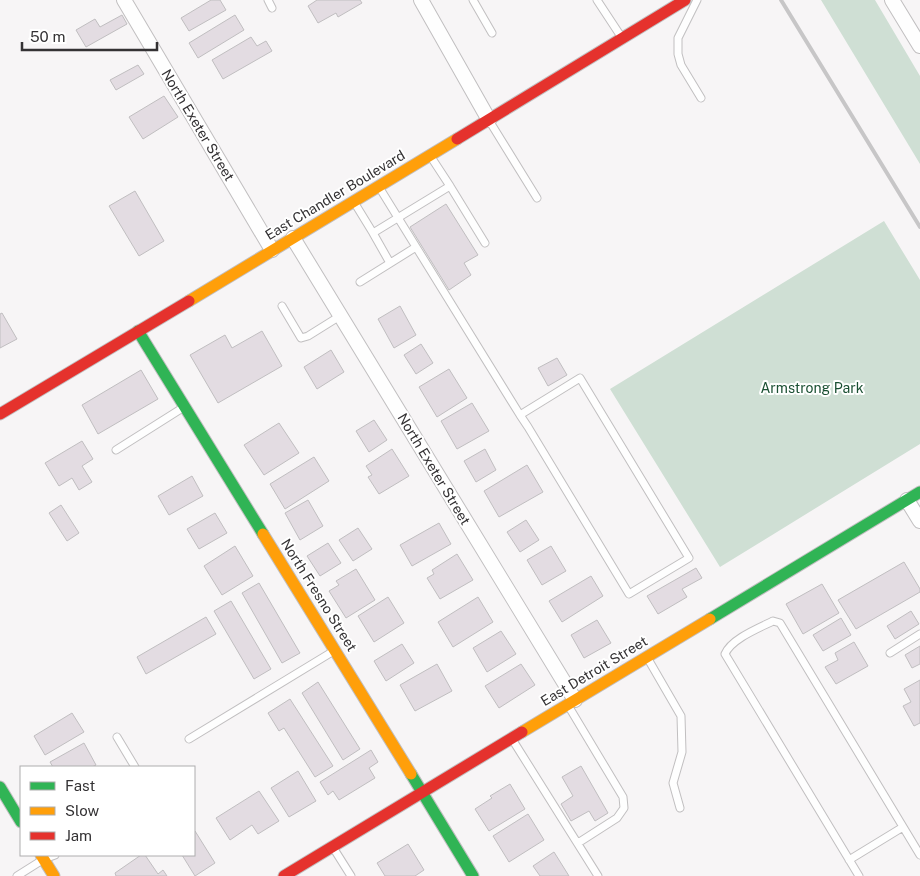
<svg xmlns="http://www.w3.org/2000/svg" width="920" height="876" viewBox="0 0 920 876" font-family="'Public Sans',sans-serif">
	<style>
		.green { fill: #cfdfd4 }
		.building { fill: #e3dce2; stroke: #c0bec0 }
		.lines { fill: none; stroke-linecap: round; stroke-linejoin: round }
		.lane-casing { stroke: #c1bfc0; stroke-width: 9 }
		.street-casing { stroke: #c1bfc0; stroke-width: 16 }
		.fast-casing { stroke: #c1bfc0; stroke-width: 13 }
		.slow-casing { stroke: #c1bfc0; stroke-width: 13 }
		.jam-casing { stroke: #c1bfc0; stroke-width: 13 }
		.lane { stroke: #fefefe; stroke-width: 7 }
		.street { stroke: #fefefe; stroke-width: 14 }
		.fast { stroke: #30b455; stroke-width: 11 }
		.slow { stroke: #ff9f0a; stroke-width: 11 }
		.jam { stroke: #e5322d; stroke-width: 11 }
		.rail { stroke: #c7c6c7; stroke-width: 4 }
		.labels { text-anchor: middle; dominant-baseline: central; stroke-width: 4; stroke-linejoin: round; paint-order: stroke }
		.street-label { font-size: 14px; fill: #343234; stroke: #fff }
		.park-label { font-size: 14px; fill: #1b5033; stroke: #fff }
	</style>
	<rect width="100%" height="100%" fill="#f7f5f6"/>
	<path class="green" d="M 821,0 L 875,0 L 920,76 L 920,164 Z
		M 884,221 L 920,280 L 920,444 L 720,567 L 610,389 Z"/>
	<path class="building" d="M 211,0 L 220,0 L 226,10 L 189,31 L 181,18 Z
		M 317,0 L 360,0 L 362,3 L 338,17 L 336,13 L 318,23 L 308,6 Z
		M 122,15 L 127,24 L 86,47 L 76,30 L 95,19 L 100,27 Z
		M 235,15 L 244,30 L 198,58 L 189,43 Z
		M 251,37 L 257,46 L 266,41 L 272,51 L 223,79 L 212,60 Z
		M 138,65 L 144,74 L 116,90 L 110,80 Z
		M 164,96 L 178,117 L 143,139 L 129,117 Z
		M 135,191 L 164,241 L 139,256 L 109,206 Z
		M 446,204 L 478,255 L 464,263 L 471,275 L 449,290 L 410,227 Z
		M 400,306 L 416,335 L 394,348 L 378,319 Z
		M 2,313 L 17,339 L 0,348 L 0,314 Z
		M 262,331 L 282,366 L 218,403 L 190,355 L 225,335 L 232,348 Z
		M 421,344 L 433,363 L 416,374 L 404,355 Z
		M 331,350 L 344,372 L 317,389 L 304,367 Z
		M 557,358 L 567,375 L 548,386 L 538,368 Z
		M 449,369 L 467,398 L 437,417 L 419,387 Z
		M 141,370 L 158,399 L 98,434 L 82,405 Z
		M 472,403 L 489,431 L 457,449 L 441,421 Z
		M 374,420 L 387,440 L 369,452 L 356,431 Z
		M 279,423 L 299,453 L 264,475 L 244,445 Z
		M 82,441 L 93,459 L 82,466 L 92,482 L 79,490 L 72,478 L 59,486 L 45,463 Z
		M 392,449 L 409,476 L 379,494 L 368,477 L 372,475 L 366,466 Z
		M 485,449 L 496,470 L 476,482 L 464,461 Z
		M 314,457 L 329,481 L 285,509 L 270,484 Z
		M 527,465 L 543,492 L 499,517 L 484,491 Z
		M 192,476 L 203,496 L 169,515 L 158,496 Z
		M 308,500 L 323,526 L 300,540 L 285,513 Z
		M 61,505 L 79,533 L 67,541 L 49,513 Z
		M 215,513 L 227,533 L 199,549 L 187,529 Z
		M 526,520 L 539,540 L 520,552 L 507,532 Z
		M 439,523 L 451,544 L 412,566 L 400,545 Z
		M 358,528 L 372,549 L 353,561 L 339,540 Z
		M 328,543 L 341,563 L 320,576 L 307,556 Z
		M 235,546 L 253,576 L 222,595 L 204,566 Z
		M 551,546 L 566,571 L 542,585 L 527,560 Z
		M 457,554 L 473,580 L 440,599 L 427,578 L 434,574 L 432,570 Z
		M 904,562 L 920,589 L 920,592 L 856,629 L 838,600 Z
		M 696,568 L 702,578 L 682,589 L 687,597 L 658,614 L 647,596 Z
		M 356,569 L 375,600 L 346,618 L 329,591 L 339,585 L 336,581 Z
		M 591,576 L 603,596 L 562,622 L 549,601 Z
		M 259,583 L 300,653 L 282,663 L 242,593 Z
		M 822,584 L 839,613 L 803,634 L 786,604 Z
		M 388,597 L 404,623 L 374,642 L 358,616 Z
		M 478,597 L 493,622 L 453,647 L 438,622 Z
		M 231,601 L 271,669 L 254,679 L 214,611 Z
		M 911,611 L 919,624 L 895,639 L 887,626 Z
		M 206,617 L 216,634 L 146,674 L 137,657 Z
		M 841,618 L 851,635 L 823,651 L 813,635 Z
		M 597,620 L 611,643 L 584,658 L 571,635 Z
		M 501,631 L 516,654 L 487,672 L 473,648 Z
		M 854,642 L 868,666 L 836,684 L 825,667 L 838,660 L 835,653 Z
		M 402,644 L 414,663 L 386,681 L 374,661 Z
		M 920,646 L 920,664 L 912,668 L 905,655 Z
		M 437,664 L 452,691 L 415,711 L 400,685 Z
		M 521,664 L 535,685 L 499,708 L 485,686 Z
		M 920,680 L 920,723 L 914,726 L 903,706 L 911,702 L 904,689 Z
		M 318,682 L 360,749 L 343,760 L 302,693 Z
		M 290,699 L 333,766 L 315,777 L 284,728 L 279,731 L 268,713 Z
		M 72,713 L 84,732 L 45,755 L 34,736 Z
		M 84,743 L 96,765 L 92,767 L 53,767 L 50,762 Z
		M 371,750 L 378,762 L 369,768 L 375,778 L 339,800 L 333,791 L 328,795 L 320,782 Z
		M 581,766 L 608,813 L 595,821 L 589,811 L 571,821 L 561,804 L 573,796 L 562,777 Z
		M 298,771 L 316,801 L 289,817 L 271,788 Z
		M 510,784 L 525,809 L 489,831 L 475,809 L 492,798 L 490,796 Z
		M 259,791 L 279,821 L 258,834 L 252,825 L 230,840 L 216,818 Z
		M 528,814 L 544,840 L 509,862 L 493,836 Z
		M 195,831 L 215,863 L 195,876 L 182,855 L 194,855 L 194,832 Z
		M 408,844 L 424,870 L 415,876 L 385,876 L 377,863 Z
		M 554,852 L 569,876 L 540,876 L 533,866 Z
		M 141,855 L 145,855 L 158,874 L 163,870 L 167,876 L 116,876 L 115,873 Z"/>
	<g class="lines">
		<defs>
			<path id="lane" d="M 268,0 L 272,8
				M 473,0 L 492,33
				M 597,0 L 622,38
				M 697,0 L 678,38 L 678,54 L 681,65 L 701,98
				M 490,122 L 537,198
				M 431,157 L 450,186
				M 379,187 L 520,415 L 528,427 L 629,594 L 689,558 L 580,378 L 520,415
				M 354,202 L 373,233 L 450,186 L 485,243
				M 373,233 L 390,263
				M 360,282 L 416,247
				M 282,306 L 301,338 L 308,336 L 340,316
				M 116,450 L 184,407
				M 890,653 L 920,634
				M 648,659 L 681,716 L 682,752 L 673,783 L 680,808
				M 569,707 L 623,797 L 624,808 L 617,818 L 578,843
				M 117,737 L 135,767
				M 189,739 L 332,652
				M 512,739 L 598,876
				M 334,849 L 351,876
				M 849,860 L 903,827
				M 17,876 L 44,859 L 55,855
				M 859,876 L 725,654 C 731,639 759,628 773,621 L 780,623 L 920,855"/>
			<path id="street" d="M 124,0 L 272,250
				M 421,0 L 489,120
				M 892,0 L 920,46
				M 293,238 L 575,700
				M 907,500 L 920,521"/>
			<path id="fast" d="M 138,331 L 263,534
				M 710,619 L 920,492
				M 411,774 L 473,876
				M 0,787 L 21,822"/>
			<path id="slow" d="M 189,301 L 457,139
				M 263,534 L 411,774
				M 522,732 L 710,619
				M 41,855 L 54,876"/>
			<path id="jam" d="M 457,139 L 685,0
				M 0,414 L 189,301
				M 284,876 L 522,732"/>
		</defs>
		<use href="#lane" class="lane-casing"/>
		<use href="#street" class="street-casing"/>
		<use href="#fast" class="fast-casing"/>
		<use href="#slow" class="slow-casing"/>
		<use href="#jam" class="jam-casing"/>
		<use href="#lane" class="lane"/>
		<use href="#street" class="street"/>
		<use href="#fast" class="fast"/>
		<use href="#slow" class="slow"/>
		<use href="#jam" class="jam"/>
		<path class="rail" d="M 781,0 L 920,227"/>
	</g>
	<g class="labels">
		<g class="street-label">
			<text transform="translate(198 125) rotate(59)">North Exeter Street</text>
			<text transform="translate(335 195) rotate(-31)">East Chandler Boulevard</text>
			<text transform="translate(434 469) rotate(59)">North Exeter Street</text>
			<text transform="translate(319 595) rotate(58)">North Fresno Street</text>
			<text transform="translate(594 671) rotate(-31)">East Detroit Street</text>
		</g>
		<g class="park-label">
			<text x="812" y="388">Armstrong Park</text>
		</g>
	</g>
	<rect x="20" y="766" width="175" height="90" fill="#ffffff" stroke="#aeadae"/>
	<rect x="30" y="782" width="25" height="8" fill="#30b455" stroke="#aeadae"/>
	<text x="65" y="791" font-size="15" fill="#343234">Fast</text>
	<rect x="30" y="807" width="25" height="8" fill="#ff9f0a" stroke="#aeadae"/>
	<text x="65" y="816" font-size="15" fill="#343234">Slow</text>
	<rect x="30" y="832" width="25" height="8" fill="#e5322d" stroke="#aeadae"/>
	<text x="65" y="841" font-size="15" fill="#343234">Jam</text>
	<path d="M22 42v8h135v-8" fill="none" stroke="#343234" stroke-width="2.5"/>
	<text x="30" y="42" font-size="15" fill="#343234" stroke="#ffffff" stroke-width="4" paint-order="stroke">50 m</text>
</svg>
